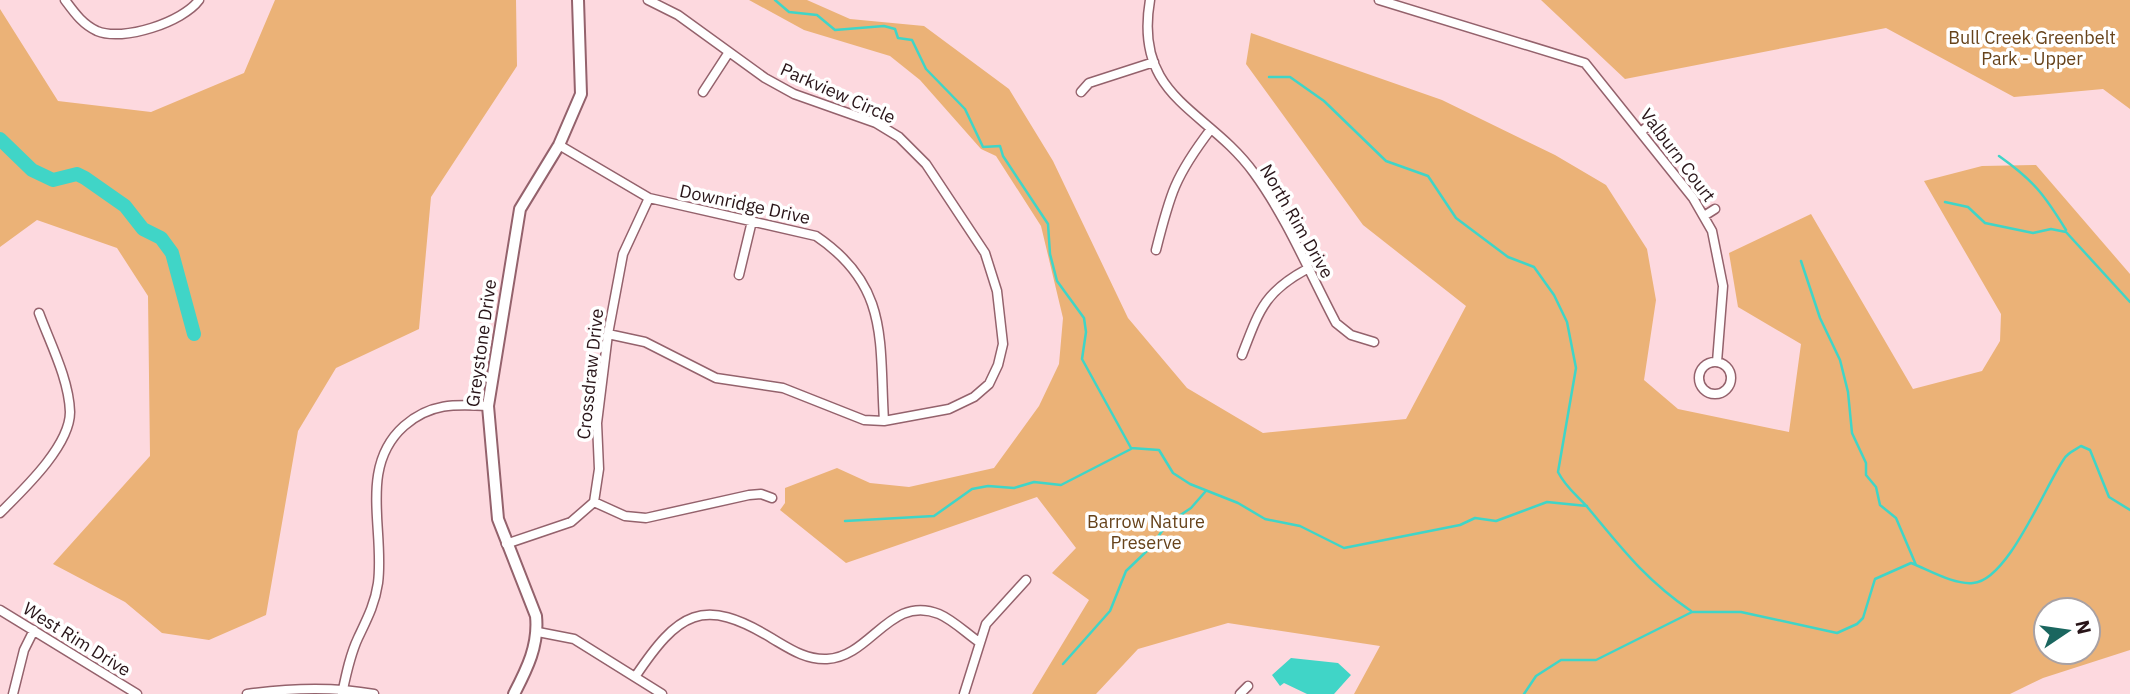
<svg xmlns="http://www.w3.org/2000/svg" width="2130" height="694" viewBox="0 0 2130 694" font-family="'IBM Plex Sans',sans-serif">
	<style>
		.green { fill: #ebb277; fill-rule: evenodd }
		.water { fill: #40d5c7 }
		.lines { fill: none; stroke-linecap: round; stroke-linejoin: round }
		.stream { stroke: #40d5c7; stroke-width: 2.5 }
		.river { stroke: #40d5c7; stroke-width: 14 }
		.street-casing { stroke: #94626c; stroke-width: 11 }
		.secondary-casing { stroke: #94626c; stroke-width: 14 }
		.street { stroke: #fff; stroke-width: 8 }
		.secondary { stroke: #fff; stroke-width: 10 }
		.labels { text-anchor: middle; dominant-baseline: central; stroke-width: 7; stroke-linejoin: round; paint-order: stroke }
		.park-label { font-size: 18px; fill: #67431b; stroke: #fff }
		.street-label { font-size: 18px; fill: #281418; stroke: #fff }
	</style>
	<rect width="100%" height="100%" fill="#fdd9df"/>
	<path class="green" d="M 275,0 L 516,0 L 517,66 L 431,197 L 419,329 L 336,368 L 298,431 L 266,615 L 209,640 L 162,633 L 125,602 L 53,564 L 150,456 L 148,296 L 117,248 L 37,220 L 0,247 L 0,9 L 58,101 L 151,112 L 244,73 Z
		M 749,0 L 807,0 L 850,19 L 924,26 L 1009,89 L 1053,161 L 1128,318 L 1187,388 L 1263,433 L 1406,419 L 1466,306 L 1363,225 L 1246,64 L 1251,33 L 1442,100 L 1555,155 L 1606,185 L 1647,249 L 1656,300 L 1644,380 L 1678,409 L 1789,432 L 1801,344 L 1738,307 L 1729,253 L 1811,214 L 1913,389 L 1982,371 L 2000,341 L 2001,314 L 1924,181 L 1982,166 L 2036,165 L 2130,274 L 2130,650 L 2043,678 L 2010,694 L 1354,694 L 1380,646 L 1228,623 L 1138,649 L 1096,694 L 1032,694 L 1089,600 L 1052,573 L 1076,548 L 1037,497 L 846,563 L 780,510 L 785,503 L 785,488 L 837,468 L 870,483 L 909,487 L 994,468 L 1039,406 L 1059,364 L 1063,318 L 1041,226 L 996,156 L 981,149 L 920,80 L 890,56 L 804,30 ZM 2046,610 L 2088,610 L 2088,652 L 2046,652 Z
		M 1541,0 L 2130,0 L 2130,109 L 2103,89 L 2014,97 L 1886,28 L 1625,79 Z"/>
	<path class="water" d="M 1291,658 L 1338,663 L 1351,675 L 1334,694 L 1307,694 L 1284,683 L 1280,686 L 1272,675 Z"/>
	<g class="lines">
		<path class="stream" d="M 775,0 L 789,12 L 817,15 L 835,30 L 884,26 L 895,29 L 898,38 L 912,40 L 926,69 L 965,109 L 983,147 L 1000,146 L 1003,156 L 1048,224 L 1050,254 L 1057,281 L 1084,318 L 1086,332 L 1082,359 L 1131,448 L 1159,450 L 1173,473 L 1190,484 L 1238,503 L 1265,519 L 1300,526 L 1344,548 L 1460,525 L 1475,518 L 1496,521 L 1547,502 L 1587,506
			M 1269,77 L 1290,77 L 1324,101 L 1386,161 L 1428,176 L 1456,218 L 1508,257 L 1534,267 L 1554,295 L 1567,322 L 1576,368 L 1558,472 C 1566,488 1578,496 1589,509 C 1623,550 1646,580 1691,611
			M 1999,156 C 2033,180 2044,194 2066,230
			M 1945,202 L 1968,207 L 1985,223 L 2033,233 L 2051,229 L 2066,232 L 2130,302
			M 1801,261 L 1820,318 L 1840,360 L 1848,392 L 1852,433 L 1866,463 L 1866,475 L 1876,487 L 1880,505 L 1896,518 L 1916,565
			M 845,521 L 934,516 L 972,489 L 988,486 L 1014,488 L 1034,482 L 1061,485 L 1131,449
			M 1063,664 L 1110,611 L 1126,571 L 1150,548 L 1167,524 L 1191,508 L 1205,492
			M 1524,694 L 1536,676 L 1561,660 L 1596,660 L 1692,612 L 1741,612 L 1837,633 L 1857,624 L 1863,618 L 1875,579 L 1911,563 C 1929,570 1954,585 1973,583 C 2008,581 2045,486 2064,459 C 2067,453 2075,450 2081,446 L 2090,450 L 2109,497 L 2130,510"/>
		<path class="river" d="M 0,139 L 32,170 L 53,180 L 77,174 L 85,178 L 125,206 L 143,229 L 161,238 L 172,253 L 194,334"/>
		<defs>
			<path id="street" d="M 65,0 C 74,12 82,24 97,31 C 123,42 183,22 199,0
				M 1150,0 C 1133,99 1208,109 1254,173 C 1287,218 1310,274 1336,323 L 1351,335 L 1374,342
				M 1379,0 L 1585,63 L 1693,198 L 1712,231 L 1723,286 L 1717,362
				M 703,92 L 729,52
				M 1081,92 L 1089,83 L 1154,62
				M 1642,131 L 1654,121
				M 559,145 L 649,198 L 816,236 C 890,286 879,341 884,421
				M 1704,216 L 1715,209
				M 1156,250 C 1170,194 1175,176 1211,129
				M 739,275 L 752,221
				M 608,334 L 645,342 L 716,378 L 783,388 L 864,420 L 884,421 L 949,409 L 974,397 L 989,384 L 998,365 L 1003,344 L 997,291 L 985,253 L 926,164 L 899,137 L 876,123 L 794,94 L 765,78 L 678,15 L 648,0
				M 1242,355 C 1259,311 1264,292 1307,269
				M1699 378a16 16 0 1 1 32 0a16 16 0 1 1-32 0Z
				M 594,502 L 625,516 L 646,518 L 749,495 L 761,494 L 772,498
				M 0,513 C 23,490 70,446 70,412 C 69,379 50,343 39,313
				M 506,544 L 571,522 L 594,502 L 599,469 L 597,423 L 608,334 L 623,254 L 649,198
				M 0,610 L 137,694
				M 538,632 L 574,639 L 662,694
				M 635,677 C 678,613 702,595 773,639 C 790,649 806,660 827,659 C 871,657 890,594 939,614 C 953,620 966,633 979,642
				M 13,694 L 24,650 L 34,630
				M 247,694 C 290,688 331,686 374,694
				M 342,694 C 346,675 350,655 358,638 C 367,619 375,604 378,583 C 385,530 358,467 404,426 C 430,403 455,404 488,406
				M 964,694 L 986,624 L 1026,580
				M 1240,694 L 1248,686"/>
			<path id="secondary" d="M 514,694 C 527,669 539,645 536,616 L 498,519 L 488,406 L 520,209 L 559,145 L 581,94 L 578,0"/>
		</defs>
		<use href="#street" class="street-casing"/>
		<use href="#secondary" class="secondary-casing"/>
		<use href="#street" class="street"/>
		<use href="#secondary" class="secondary"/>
	</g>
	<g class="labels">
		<g class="park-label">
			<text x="2032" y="37">Bull Creek Greenbelt<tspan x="2032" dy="21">Park - Upper</tspan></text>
			<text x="1146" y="521">Barrow Nature<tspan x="1146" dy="21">Preserve</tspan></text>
		</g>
		<g class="street-label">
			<text transform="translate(838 93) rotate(24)">Parkview Circle</text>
			<text transform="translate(1678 155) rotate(53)">Valburn Court</text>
			<text transform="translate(745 204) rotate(12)">Downridge Drive</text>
			<text transform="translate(1297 221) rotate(60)">North Rim Drive</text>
			<text transform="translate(481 343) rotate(-82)">Greystone Drive</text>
			<text transform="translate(590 374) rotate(-84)">Crossdraw Drive</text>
			<text transform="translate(77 639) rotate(32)">West Rim Drive</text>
		</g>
	</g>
	<g transform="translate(2067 631) rotate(77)"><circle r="33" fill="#ffffff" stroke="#a9a1a3" stroke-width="2"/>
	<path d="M0-5L12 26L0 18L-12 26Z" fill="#1a665f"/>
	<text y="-10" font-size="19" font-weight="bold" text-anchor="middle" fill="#281418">N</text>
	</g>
</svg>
